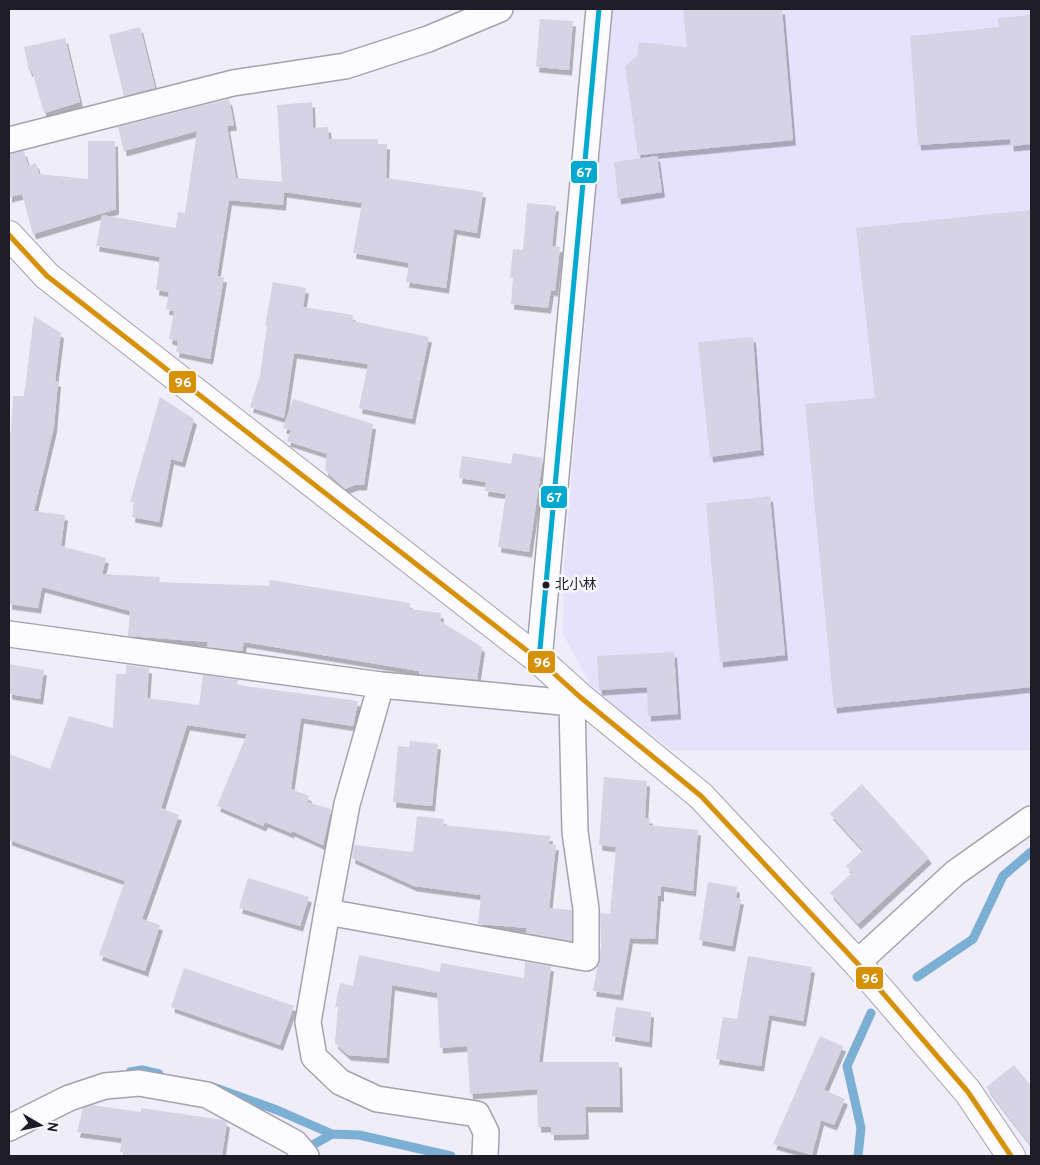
<svg xmlns="http://www.w3.org/2000/svg" width="1040" height="1165" viewBox="0 0 1040 1165" font-family="Overpass,'Noto Sans JP',sans-serif">
	<style>
		.built { fill: #e6e2fc }
		.lines { fill: none; stroke-linecap: round; stroke-linejoin: round }
		.stream { stroke: #7bafd4; stroke-width: 9 }
		.building { fill: #d6d3e4; filter: url(#shadow) }
		.street-casing { stroke: #a4a2ad; stroke-width: 28 }
		.primary-casing { stroke: #a4a2ad; stroke-width: 30 }
		.street { stroke: #fcfcfe; stroke-width: 25 }
		.primary { stroke: #fcfcfe; stroke-width: 28 }
		.bus-1-casing { stroke: #f8f7fd; stroke-width: 9 }
		.bus-2-casing { stroke: #f8f7fd; stroke-width: 9 }
		.bus-1 { stroke: #d69106; stroke-width: 5 }
		.bus-2 { stroke: #00a9ce; stroke-width: 5 }
		.bus-dot { fill: #1e1c26; stroke: #f8f7fd; stroke-width: 2 }
		.labels { text-anchor: middle; dominant-baseline: central; stroke-width: 5; stroke-linejoin: round; paint-order: stroke }
		.bus-label { font-size: 14px; fill: #1e1c26; stroke: #f8f7fd; text-anchor: start }
		.line-badge { stroke: #f8f7fd; stroke-width: 2 }
		.badge-label { font-size: 14px; text-anchor: middle; font-weight: bold; fill: #fff }
	</style>
	<defs>
		<filter id="shadow"><feDropShadow dx="3" dy="5.5" stdDeviation="0" flood-color="#0004"/></filter>
	</defs>
	<rect width="100%" height="100%" fill="#eeedf9"/>
	<path class="built" d="M 612,9 L 1031,9 L 1031,750 L 672,750 L 596,695 L 563,634 L 564,566 Z"/>
	<g class="lines">
		<path class="stream" d="M 917,977 L 973,939 L 1003,876 L 1031,852
			M 130,1072 L 142,1070 L 159,1074
			M 213,1087 L 277,1110 L 332,1134 L 359,1135 L 451,1156
			M 304,1150 L 332,1134
			M 858,1156 L 861,1128 L 847,1066 L 871,1013"/>
	</g>
	<path class="building" d="M 683,9 L 782,9 L 793,140 L 638,155 L 625,66 L 637,56 L 639,42 L 687,47 Z
		M 1031,15 L 1031,144 L 1011,146 L 1010,139 L 918,145 L 910,36 L 999,27 L 998,18 Z
		M 540,19 L 573,21 L 569,70 L 536,67 Z
		M 140,27 L 155,88 L 124,96 L 109,35 Z
		M 65,38 L 80,102 L 44,113 L 32,71 L 29,71 L 24,47 Z
		M 229,99 L 234,125 L 227,126 L 236,178 L 282,182 L 277,105 L 312,102 L 313,128 L 328,127 L 329,139 L 378,139 L 378,144 L 387,144 L 386,178 L 483,192 L 477,233 L 454,229 L 446,288 L 406,282 L 409,263 L 353,253 L 362,203 L 284,192 L 283,205 L 229,200 L 217,276 L 224,277 L 210,359 L 176,352 L 178,341 L 169,339 L 174,311 L 166,309 L 169,292 L 156,290 L 160,257 L 96,246 L 102,215 L 176,228 L 178,212 L 185,213 L 197,131 L 124,151 L 118,127 Z
		M 88,141 L 115,141 L 116,209 L 33,234 L 22,194 L 9,197 L 9,154 L 24,151 L 28,166 L 36,163 L 39,174 L 88,179 Z
		M 657,156 L 662,192 L 618,199 L 614,162 Z
		M 527,203 L 556,206 L 552,246 L 560,247 L 555,291 L 551,290 L 548,308 L 511,304 L 513,278 L 510,278 L 513,249 L 523,250 Z
		M 1031,210 L 1031,687 L 834,708 L 805,404 L 875,398 L 856,228 Z
		M 273,282 L 306,288 L 303,307 L 353,315 L 352,321 L 429,337 L 412,419 L 359,408 L 368,364 L 294,353 L 284,418 L 250,407 L 260,375 L 267,326 L 265,326 Z
		M 34,316 L 61,333 L 55,381 L 58,381 L 54,427 L 34,511 L 65,515 L 61,546 L 106,558 L 102,574 L 160,577 L 159,582 L 269,586 L 270,580 L 410,603 L 410,609 L 441,613 L 440,621 L 482,647 L 477,680 L 419,674 L 419,671 L 244,642 L 242,651 L 207,647 L 208,642 L 128,636 L 130,611 L 42,587 L 38,608 L 9,604 L 9,432 L 11,433 L 13,396 L 24,396 Z
		M 753,337 L 761,450 L 710,457 L 698,342 Z
		M 160,397 L 194,419 L 182,462 L 171,459 L 159,522 L 132,517 L 134,502 L 130,502 Z
		M 293,399 L 373,424 L 364,485 L 355,485 L 345,489 L 325,470 L 327,454 L 287,441 L 291,430 L 283,428 Z
		M 513,453 L 543,458 L 529,552 L 498,547 L 506,494 L 485,491 L 486,482 L 459,478 L 462,456 L 511,464 Z
		M 770,496 L 785,655 L 720,662 L 706,503 Z
		M 674,652 L 678,714 L 648,716 L 647,687 L 599,690 L 597,656 Z
		M 9,664 L 44,670 L 40,699 L 9,694 Z
		M 126,665 L 149,668 L 147,698 L 199,705 L 203,675 L 238,680 L 237,685 L 358,701 L 353,726 L 301,718 L 291,789 L 309,796 L 307,802 L 331,809 L 323,845 L 292,831 L 291,833 L 265,822 L 263,826 L 217,806 L 247,734 L 187,725 L 161,808 L 179,815 L 142,919 L 160,925 L 145,971 L 99,955 L 125,881 L 9,840 L 9,754 L 50,769 L 69,716 L 113,728 L 116,674 L 126,674 Z
		M 410,741 L 438,744 L 432,806 L 393,802 L 398,746 L 409,747 Z
		M 604,777 L 647,781 L 645,818 L 650,818 L 649,825 L 698,830 L 693,891 L 661,886 L 661,896 L 658,896 L 655,939 L 630,938 L 620,995 L 593,991 L 601,947 L 600,913 L 610,914 L 616,847 L 599,845 Z
		M 862,784 L 929,858 L 858,924 L 830,893 L 852,873 L 846,866 L 863,850 L 830,814 Z
		M 417,816 L 444,819 L 443,825 L 550,836 L 549,844 L 556,845 L 549,908 L 572,910 L 572,941 L 526,933 L 527,928 L 478,924 L 481,895 L 414,886 L 352,858 L 354,845 L 413,852 Z
		M 248,878 L 309,897 L 300,926 L 239,908 Z
		M 708,882 L 737,887 L 736,898 L 741,899 L 732,946 L 699,940 Z
		M 359,955 L 440,972 L 441,963 L 524,978 L 525,962 L 551,966 L 539,1062 L 619,1062 L 620,1107 L 585,1107 L 586,1134 L 551,1135 L 551,1127 L 538,1127 L 537,1089 L 470,1094 L 467,1046 L 440,1048 L 437,993 L 392,985 L 386,1058 L 348,1055 L 335,1043 L 338,1007 L 335,1007 L 340,983 L 353,986 Z
		M 748,956 L 812,967 L 803,1021 L 769,1015 L 761,1066 L 716,1059 L 723,1017 L 737,1019 Z
		M 184,968 L 294,1006 L 280,1045 L 171,1007 Z
		M 616,1007 L 651,1012 L 649,1042 L 612,1036 Z
		M 820,1036 L 843,1046 L 824,1090 L 845,1099 L 834,1125 L 821,1120 L 812,1155 L 773,1144 Z
		M 1014,1065 L 1031,1086 L 1031,1146 L 986,1087 Z
		M 92,1105 L 141,1112 L 141,1108 L 223,1120 L 227,1122 L 222,1156 L 124,1156 L 125,1152 L 120,1152 L 122,1138 L 77,1132 L 83,1108 Z"/>
	<g class="lines">
		<defs>
			<path id="street" d="M 9,140 L 233,83 L 345,66 L 428,39 L 500,9
				M 9,634 L 381,685 L 572,703 L 580,697
				M 539,660 L 599,9
				M 381,685 L 347,804 L 327,912 L 308,1022 L 314,1057 L 340,1082 L 377,1099 L 477,1114 L 486,1132 L 485,1156
				M 327,912 L 586,958 L 586,909 L 575,832 L 572,703
				M 857,963 L 955,873 L 1031,819
				M 9,1128 L 69,1098 L 105,1086 L 139,1083 L 207,1095 L 295,1143 L 306,1156"/>
			<path id="primary" d="M 9,235 L 47,276 L 539,660 L 580,697 L 701,796 L 857,963 L 968,1092 L 1011,1156"/>
		</defs>
		<use href="#street" class="street-casing"/>
		<use href="#primary" class="primary-casing"/>
		<use href="#street" class="street"/>
		<use href="#primary" class="primary"/>
		<defs>
			<path id="bus-1" d="M 9,235 L 47,276 L 539,660 L 580,697 L 701,796 L 857,963 L 968,1092 L 1011,1156"/>
			<path id="bus-2" d="M 539,660 L 599,9"/>
		</defs>
		<use href="#bus-1" class="bus-1-casing"/>
		<use href="#bus-2" class="bus-2-casing"/>
		<use href="#bus-1" class="bus-1"/>
		<use href="#bus-2" class="bus-2"/>
	</g>
	<circle class="bus-dot" cx="546" cy="585" r="4.5"/>
	<g class="labels">
		<g class="bus-label">
			<text x="555" y="585">北小林</text>
		</g>
	</g>
	<g class="line-badge">
		<rect x="570" y="160" width="28" height="24" rx="5" fill="#00a9ce"/>
		<rect x="168" y="370" width="29" height="24" rx="5" fill="#d69106"/>
		<rect x="540" y="485" width="28" height="24" rx="5" fill="#00a9ce"/>
		<rect x="527" y="650" width="29" height="24" rx="5" fill="#d69106"/>
		<rect x="855" y="966" width="29" height="24" rx="5" fill="#d69106"/>
	</g>
	<g class="badge-label">
		<text x="584" y="177">67</text>
		<text x="183" y="387">96</text>
		<text x="554" y="502">67</text>
		<text x="542" y="667">96</text>
		<text x="870" y="983">96</text>
	</g>
	<rect width="1040" height="1165" fill="none" stroke="#1e1c26" stroke-width="20"/>
	<g transform="translate(40 1125) rotate(99)" stroke="#f8f7fd" stroke-width="4" paint-order="stroke">
	<path d="M0-4L9 19L0 12L-9 19Z" fill="#1e1c26"/>
	<text y="-8" font-size="14" font-weight="bold" text-anchor="middle" fill="#1e1c26">N</text>
	</g>
</svg>
